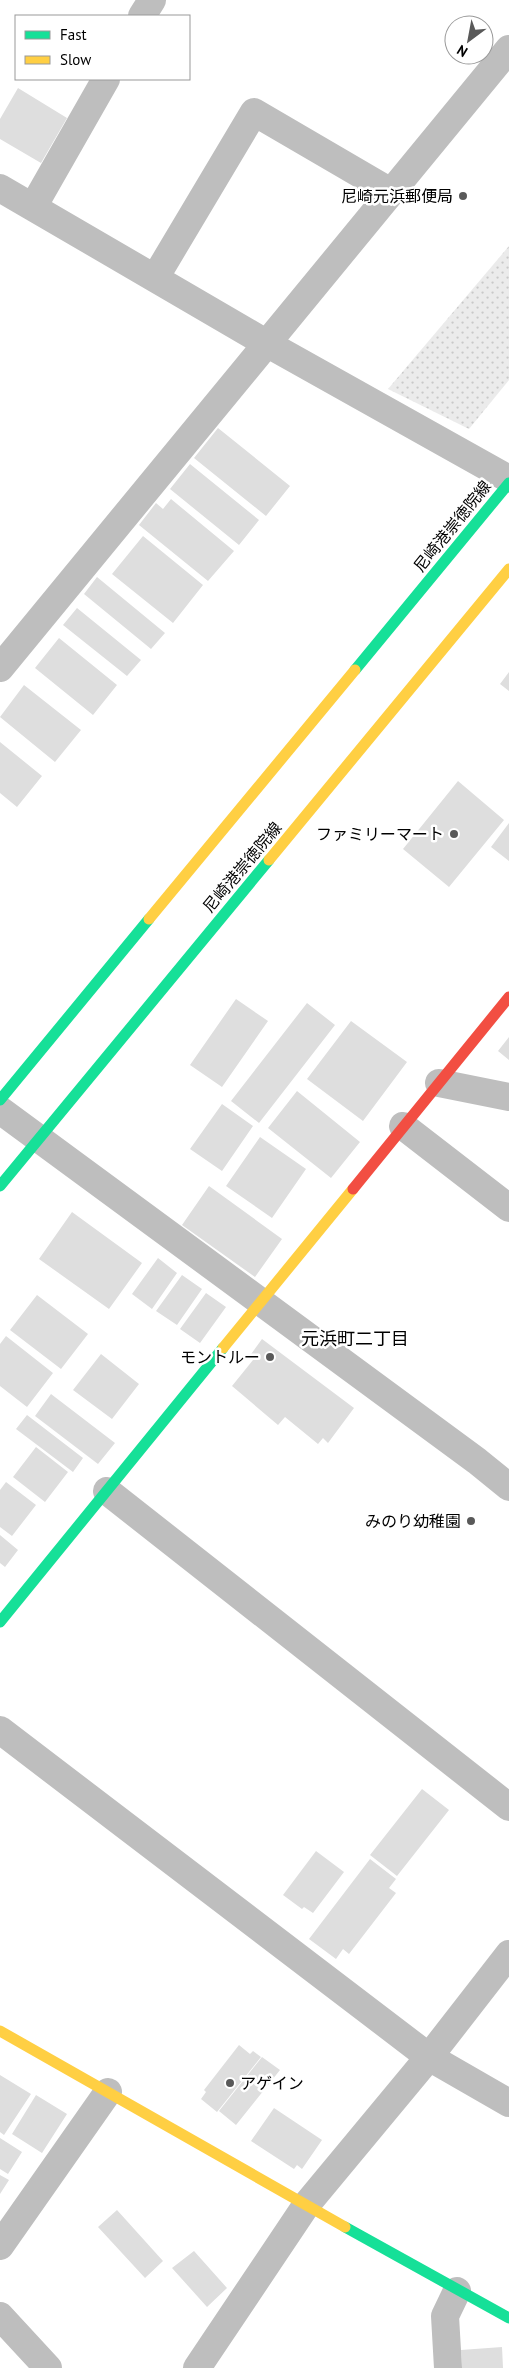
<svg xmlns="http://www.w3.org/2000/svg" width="509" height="2368" viewBox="0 0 509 2368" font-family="'PT Sans','Noto Sans JP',sans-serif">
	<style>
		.park { fill: url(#park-dots) }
		.building { fill: #dedede }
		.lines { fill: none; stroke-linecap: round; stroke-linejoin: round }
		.street { stroke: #bebebe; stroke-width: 28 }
		.fast { stroke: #16e098; stroke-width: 11 }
		.slow { stroke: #ffcf43; stroke-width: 11 }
		.jam { stroke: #f24e42; stroke-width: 11 }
		.poi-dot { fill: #595959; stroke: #fff; stroke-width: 2 }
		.labels { text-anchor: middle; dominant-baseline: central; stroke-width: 5; stroke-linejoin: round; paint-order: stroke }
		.poi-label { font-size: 16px; fill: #000; stroke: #fff; text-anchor: end }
		.street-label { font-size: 16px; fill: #000; stroke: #fff }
		.neighbourhood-label { font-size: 18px; fill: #000; stroke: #fff }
	</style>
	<defs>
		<pattern id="park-dots" width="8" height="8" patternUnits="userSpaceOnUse" patternTransform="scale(1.25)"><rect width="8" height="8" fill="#ebebeb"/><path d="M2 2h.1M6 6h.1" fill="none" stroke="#c8c8c8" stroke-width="1.8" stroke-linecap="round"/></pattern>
	</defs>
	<rect width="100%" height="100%" fill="#fff"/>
	<path class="park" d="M 509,246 L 509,380 L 469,429 L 388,389 Z"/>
	<path class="building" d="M 18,88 L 67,118 L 41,163 L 0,139 L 0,119 Z
		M 218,428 L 290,486 L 266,516 L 194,458 Z
		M 190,464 L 259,520 L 239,545 L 170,489 Z
		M 171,499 L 234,551 L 208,581 L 139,525 L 156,503 L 163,509 Z
		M 143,536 L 203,585 L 173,623 L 112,574 Z
		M 97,577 L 165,633 L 151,649 L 84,594 Z
		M 77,608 L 141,660 L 127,676 L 63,625 Z
		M 59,638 L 117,685 L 93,715 L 35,668 Z
		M 509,672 L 509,691 L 500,684 Z
		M 24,685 L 81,730 L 55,762 L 0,717 Z
		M 0,742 L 42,776 L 17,807 L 0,793 Z
		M 458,781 L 504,820 L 449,887 L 403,849 Z
		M 509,823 L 509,861 L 491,847 Z
		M 236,999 L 268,1021 L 222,1087 L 190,1065 Z
		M 307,1003 L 335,1025 L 259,1123 L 231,1101 Z
		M 351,1021 L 407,1062 L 363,1121 L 307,1079 Z
		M 509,1037 L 509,1060 L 498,1051 Z
		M 297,1091 L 360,1142 L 331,1178 L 268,1128 Z
		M 222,1104 L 253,1126 L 222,1171 L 190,1149 Z
		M 260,1137 L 306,1169 L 272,1218 L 226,1186 Z
		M 209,1186 L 282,1239 L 255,1277 L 182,1225 Z
		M 72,1212 L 142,1263 L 109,1309 L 39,1259 Z
		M 158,1258 L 177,1273 L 152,1309 L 132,1294 Z
		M 182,1275 L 202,1289 L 177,1325 L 156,1311 Z
		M 206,1293 L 226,1307 L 200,1343 L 180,1329 Z
		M 37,1295 L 88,1334 L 61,1369 L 10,1330 Z
		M 6,1336 L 53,1373 L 27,1407 L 0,1386 L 0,1344 Z
		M 262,1339 L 354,1408 L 328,1443 L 323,1438 L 318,1444 L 285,1417 L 278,1425 L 232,1386 L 253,1360 L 249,1357 Z
		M 101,1354 L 139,1384 L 112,1419 L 73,1390 Z
		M 51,1394 L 115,1443 L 98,1464 L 35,1416 Z
		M 27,1415 L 83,1458 L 73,1472 L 16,1429 Z
		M 36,1447 L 68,1472 L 45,1502 L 13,1477 Z
		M 6,1482 L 36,1505 L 12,1536 L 0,1527 L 0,1490 Z
		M 0,1535 L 18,1550 L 5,1567 L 0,1563 Z
		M 422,1789 L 449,1810 L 397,1876 L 370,1855 Z
		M 316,1851 L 344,1872 L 313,1913 L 304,1907 L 302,1909 L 283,1895 Z
		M 370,1859 L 396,1879 L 389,1888 L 396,1893 L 349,1954 L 343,1949 L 336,1959 L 309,1939 Z
		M 239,2045 L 250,2054 L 253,2051 L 261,2057 L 217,2112 L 201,2099 L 206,2092 L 204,2090 Z
		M 262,2057 L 280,2070 L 236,2125 L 219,2111 Z
		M 0,2075 L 31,2094 L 4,2135 L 0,2132 Z
		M 36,2095 L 67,2114 L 42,2153 L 12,2134 Z
		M 274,2108 L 322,2140 L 302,2169 L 297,2165 L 294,2169 L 251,2141 Z
		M 0,2138 L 22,2152 L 8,2174 L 0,2169 Z
		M 0,2175 L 9,2180 L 0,2194 Z
		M 117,2210 L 163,2261 L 145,2278 L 98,2227 Z
		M 194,2251 L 227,2288 L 207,2307 L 172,2268 Z
		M 502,2347 L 503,2368 L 462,2368 L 461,2350 Z"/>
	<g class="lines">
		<path class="street" d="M 142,16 L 152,0
			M 0,188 L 266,343 L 509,479
			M 33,207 L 106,79
			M 155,278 L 254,112 L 391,192
			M 0,668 L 509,49
			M 439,1083 L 509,1097
			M 0,1110 L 477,1461 L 509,1487
			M 403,1126 L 509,1208
			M 107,1491 L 509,1807
			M 0,1730 L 429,2057 L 509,2103
			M 0,2246 L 108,2092
			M 0,2316 L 48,2368
			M 197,2368 L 307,2204 L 429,2057 L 509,1954
			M 448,2368 L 445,2316 L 457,2291"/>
		<path class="fast" d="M 355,670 L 509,483
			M 0,1100 L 149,919
			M 0,1186 L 269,860
			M 0,1622 L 223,1348
			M 345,2227 L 509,2318"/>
		<path class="slow" d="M 269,860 L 509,569
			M 149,919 L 355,670
			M 223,1348 L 353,1189
			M 0,2031 L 345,2227"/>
		<path class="jam" d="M 353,1189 L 509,997"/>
	</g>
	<g class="poi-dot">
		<circle cx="463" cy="196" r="5"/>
		<circle cx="454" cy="834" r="5"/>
		<circle cx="270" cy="1357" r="5"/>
		<circle cx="471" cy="1521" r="5"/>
		<circle cx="230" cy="2083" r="5"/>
	</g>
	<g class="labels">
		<g class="poi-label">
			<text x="453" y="196">尼崎元浜郵便局</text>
			<text x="444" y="834">ファミリーマート</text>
			<text x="260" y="1357">モントルー</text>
			<text x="461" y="1521">みのり幼稚園</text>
			<text x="240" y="2083" text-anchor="start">アゲイン</text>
		</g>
		<g class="street-label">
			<text transform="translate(452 526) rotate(-51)">尼崎港崇徳院線</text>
			<text transform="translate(242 867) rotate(-50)">尼崎港崇徳院線</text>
		</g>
		<g class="neighbourhood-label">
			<text x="355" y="1338">元浜町二丁目</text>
		</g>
	</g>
	<rect x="15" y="15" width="175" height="65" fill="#ffffff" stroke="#999999"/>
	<rect x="25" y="31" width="25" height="8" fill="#16e098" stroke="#999999"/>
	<text x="60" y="40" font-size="15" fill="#000000">Fast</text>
	<rect x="25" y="56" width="25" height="8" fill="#ffcf43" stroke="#999999"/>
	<text x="60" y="65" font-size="15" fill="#000000">Slow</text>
	<g transform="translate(469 40) rotate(212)"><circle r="24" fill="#ffffff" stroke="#999999"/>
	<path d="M0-4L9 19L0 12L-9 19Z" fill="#595959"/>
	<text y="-8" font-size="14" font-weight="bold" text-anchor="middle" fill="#000000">N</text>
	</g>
</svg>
